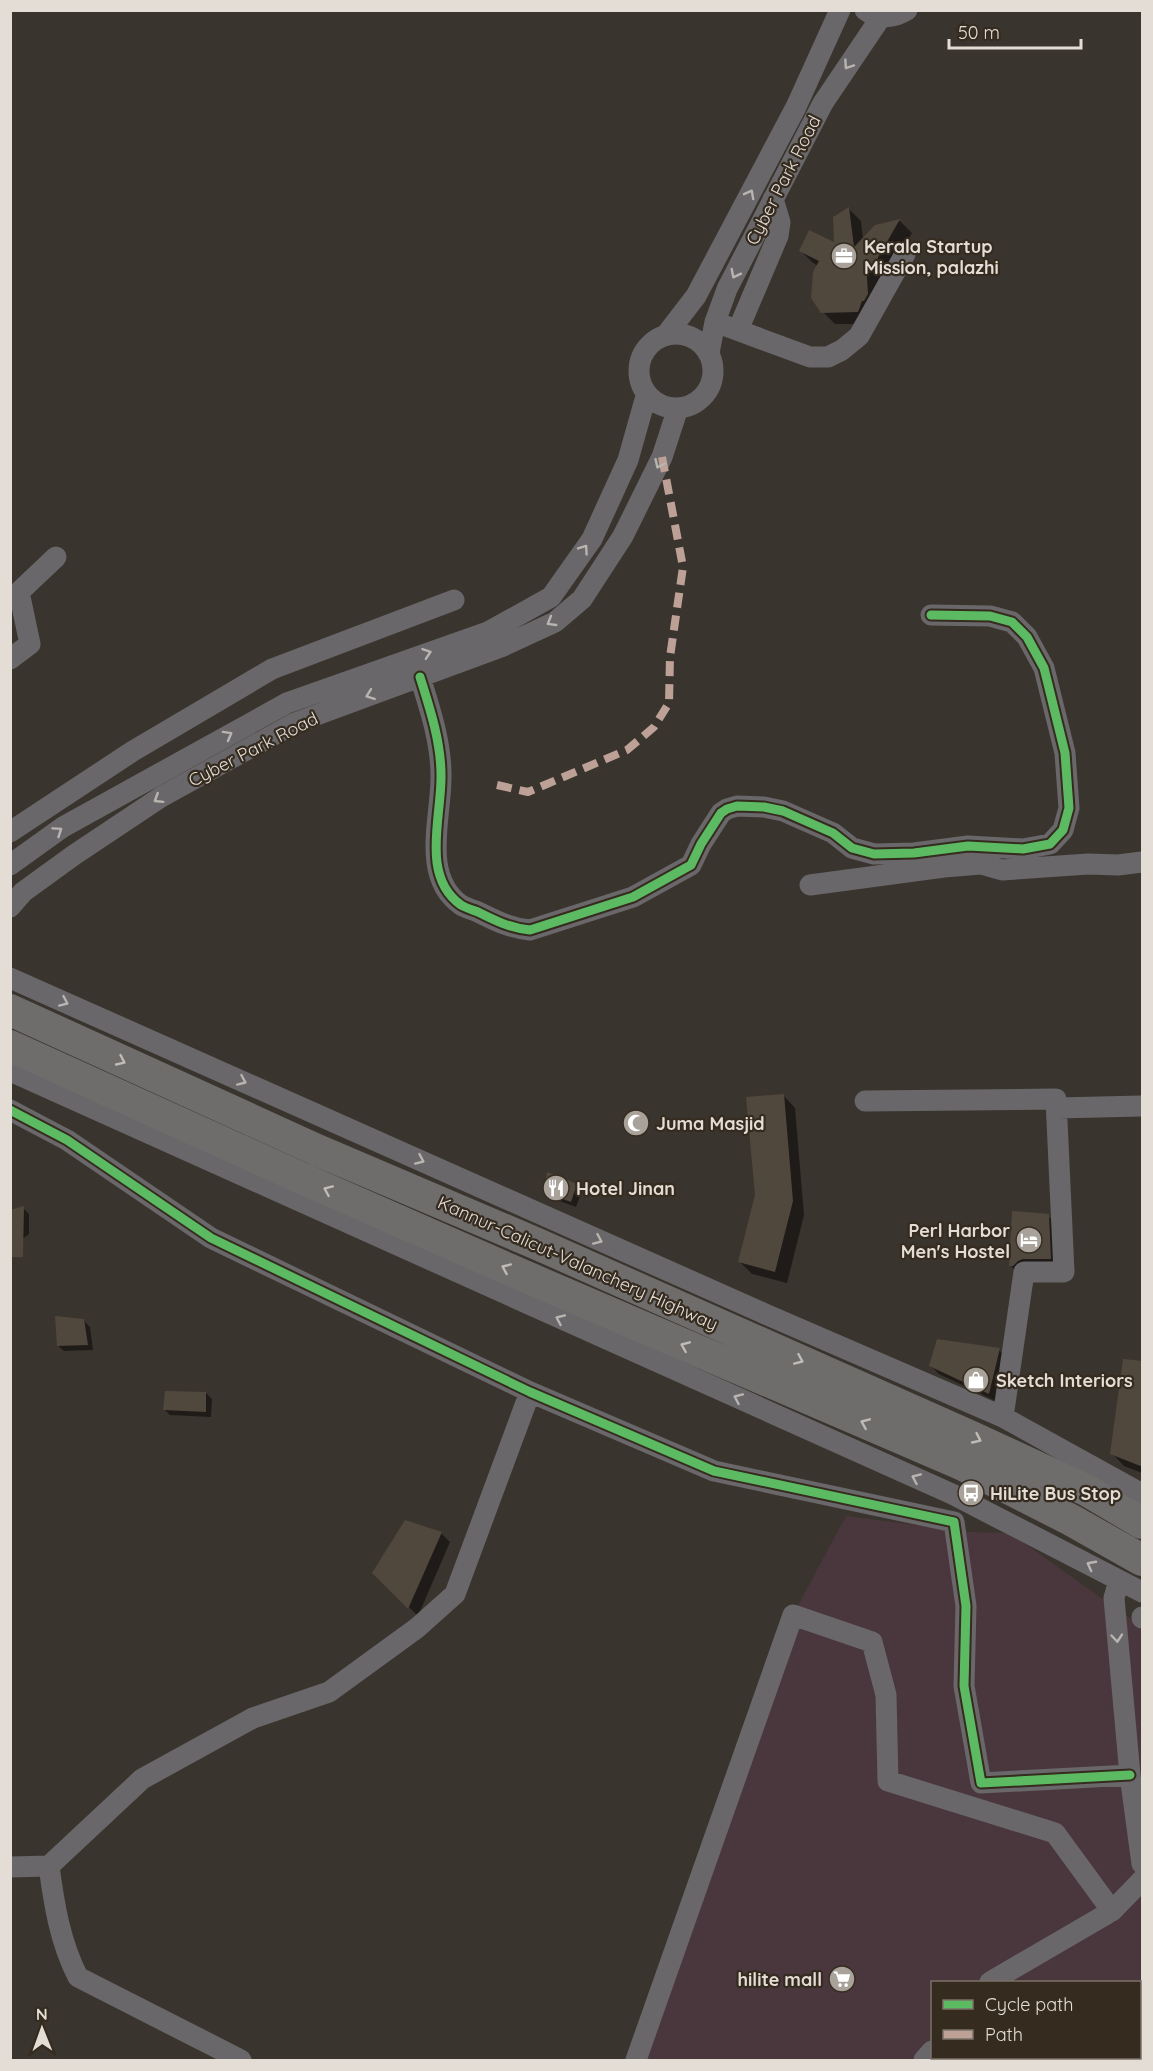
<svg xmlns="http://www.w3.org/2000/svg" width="1153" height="2071" viewBox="0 0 1153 2071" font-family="Quicksand,sans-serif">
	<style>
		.commercial { fill: #4a373d; fill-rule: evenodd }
		.shadow { fill: #0007 }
		.building { fill: #51483d }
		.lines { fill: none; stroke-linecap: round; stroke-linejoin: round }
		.minor { stroke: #696769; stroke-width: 21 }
		.highway { stroke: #6f6c6c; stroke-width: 32 }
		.quiet { stroke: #bda197; stroke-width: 8; stroke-dasharray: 15 8; stroke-linecap: butt }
		.cycleway-casing { stroke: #352b1f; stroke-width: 13 }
		.cycleway { stroke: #5cba63; stroke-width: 9 }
		.oneway { stroke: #b9b4b0 }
		.oneway2 { stroke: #c1bbb6 }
		.labels { text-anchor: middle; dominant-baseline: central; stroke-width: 4.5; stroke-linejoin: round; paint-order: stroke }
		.street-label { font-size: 18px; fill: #e4ddd6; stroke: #352b1f }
		.poi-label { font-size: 18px; font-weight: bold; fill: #e4ddd6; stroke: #352b1f; text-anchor: start }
	</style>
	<rect width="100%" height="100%" fill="#3a342e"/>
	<path class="commercial" d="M 846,1516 L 969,1532 L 1010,1533 L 1142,1627 L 1142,2060 L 636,2060 L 793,1615 ZM 932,1982 L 1140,1982 L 1140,2058 L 932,2058 Z"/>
	<path class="shadow" d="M 849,209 L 861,221 L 863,239 L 876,226 L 900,221 L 912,233 L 879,289 L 870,324 L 835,324 L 823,312 L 818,266 L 813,263 L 801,251 L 836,245 Z
		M 783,1095 L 795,1108 L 804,1215 L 787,1283 L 752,1274 L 740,1262 Z
		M 576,1185 L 582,1191 L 576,1207 L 551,1198 L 545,1192 Z
		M 23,1208 L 29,1214 L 29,1234 L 10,1249 Z
		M 1048,1216 L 1057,1225 L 1059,1268 L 1020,1275 L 1011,1266 Z
		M 84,1321 L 90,1327 L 93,1350 L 64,1351 L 58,1346 Z
		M 999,1350 L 1008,1359 L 998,1402 L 939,1374 L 930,1365 Z
		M 1142,1362 L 1142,1473 L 1124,1466 L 1112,1453 Z
		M 206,1393 L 212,1399 L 211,1417 L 170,1415 L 164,1409 Z
		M 441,1533 L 450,1542 L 418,1616 L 374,1573 Z"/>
	<path class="building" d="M 849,207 L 854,247 L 875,225 L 900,219 L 867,277 L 868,294 L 864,301 L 862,301 L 858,312 L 821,313 L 811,298 L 813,272 L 819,261 L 799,251 L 809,230 L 834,242 L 833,217 Z
		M 784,1094 L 793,1201 L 775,1272 L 738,1262 L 755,1195 L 746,1097 Z
		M 547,1172 L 577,1184 L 571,1202 L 544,1192 Z
		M 24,1206 L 23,1257 L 10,1257 L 10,1210 Z
		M 1012,1211 L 1049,1214 L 1051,1259 L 1023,1259 L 1018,1261 L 1013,1266 L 1009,1266 Z
		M 55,1316 L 84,1319 L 88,1345 L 57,1346 Z
		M 937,1339 L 1000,1348 L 989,1394 L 929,1366 Z
		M 1123,1359 L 1143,1361 L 1143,1467 L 1110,1454 Z
		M 165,1391 L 206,1392 L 206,1412 L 163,1410 Z
		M 405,1520 L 442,1532 L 408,1609 L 372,1573 Z"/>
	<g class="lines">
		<path class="minor" d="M 865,10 C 878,20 894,18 907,10
			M 715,322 L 810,357 L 828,357 L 842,350 L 859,336 L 905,254
			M 738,330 L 778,236 L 780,222 L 773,199
			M639 371a37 37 0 1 1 74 0a37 37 0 1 1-74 0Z
			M 666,335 L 696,296 L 796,107 L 840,10
			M 709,353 L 715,322 L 727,289 L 823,103 L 881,17
			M 10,659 L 30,644 L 19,592 L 56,557
			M 420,677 C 430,709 441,742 441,775 C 442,816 420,876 461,905 C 466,908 473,910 478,912 C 496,921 510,928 530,930 L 633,897 L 691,865 L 701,844 L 721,813 L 727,809 L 737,806 L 764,807 L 783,811 L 833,833 L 852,848 L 874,854 L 914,853 L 968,846 L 1023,849 L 1050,844 L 1063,830 L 1069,808 L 1065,753 L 1044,668 L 1027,637 L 1012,622 L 990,616 L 931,615
			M 10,832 L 133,751 L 272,669 L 454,600
			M 10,865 L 63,827 L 287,703 L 488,632 L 551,597 L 592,539 L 628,460 L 646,396
			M 810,885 L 944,867 L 981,864 L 1002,870 L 1088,864 L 1118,865 L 1142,862
			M 10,907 L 23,892 L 74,855 L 161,797 L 295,723 L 501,647 L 555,622 L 582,599 L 623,536 L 662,457 L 678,408
			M 10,978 L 763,1313 L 1003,1417 L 1142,1494
			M 10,1071 L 952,1494 L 1142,1592
			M 865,1101 L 1056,1099 L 1064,1272 L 1024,1272 L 1003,1417
			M 1057,1108 L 1142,1106
			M 10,1110 L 67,1140 L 211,1238 L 530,1392 L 714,1471 L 954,1522 L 966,1606 L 964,1686 L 981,1783 L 1130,1775
			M 1119,1580 L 1114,1598 L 1130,1775 L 1142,1864
			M 1142,1617 L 1142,1618
			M 49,1866 C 54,1904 60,1942 78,1977 L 241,2060
			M 10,1867 L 49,1866 L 142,1779 L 253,1718 L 329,1692 L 417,1628 L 455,1594 L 530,1392
			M 1112,1911 L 1142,1880
			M 636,2060 L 793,1615 L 872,1642 L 886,1695 L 888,1781 L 1055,1833 L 1112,1911 L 990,1982
			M 924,2060 L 932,2051"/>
		<path class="highway" d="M 10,1010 L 317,1150 L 535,1243 L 972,1437 L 1086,1490 L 1142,1523
			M 10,1046 L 299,1177 L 524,1276 L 961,1464 L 1071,1520 L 1142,1560"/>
		<path class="quiet" d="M 497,785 L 528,792 L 627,750 L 654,727 L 669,703 L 670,657 L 683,567 L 662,457"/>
		<defs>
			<path id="cycleway" d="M 420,677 C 430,709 441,742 441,775 C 442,816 420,876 461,905 C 466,908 473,910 478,912 C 496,921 510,928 530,930 L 633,897 L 691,865 L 701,844 L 721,813 L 727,809 L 737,806 L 764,807 L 783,811 L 833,833 L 852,848 L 874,854 L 914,853 L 968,846 L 1023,849 L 1050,844 L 1063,830 L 1069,808 L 1065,753 L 1044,668 L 1027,637 L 1012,622 L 990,616 L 931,615
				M 10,1110 L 67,1140 L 211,1238 L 530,1392 L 714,1471 L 954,1522 L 966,1606 L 964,1686 L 981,1783 L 1130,1775"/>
		</defs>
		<use href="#cycleway" class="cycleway-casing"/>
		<use href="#cycleway" class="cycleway"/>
	</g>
	<defs><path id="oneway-chevron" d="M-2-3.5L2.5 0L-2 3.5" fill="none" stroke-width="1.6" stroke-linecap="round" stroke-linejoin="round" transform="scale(1.5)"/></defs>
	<g class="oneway">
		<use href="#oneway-chevron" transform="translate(848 65) rotate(124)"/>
		<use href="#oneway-chevron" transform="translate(750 194) rotate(-62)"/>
		<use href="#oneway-chevron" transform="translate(735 274) rotate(117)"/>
		<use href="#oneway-chevron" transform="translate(659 464) rotate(115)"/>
		<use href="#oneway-chevron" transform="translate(584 549) rotate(-55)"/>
		<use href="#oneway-chevron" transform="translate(551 622) rotate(150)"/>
		<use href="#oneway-chevron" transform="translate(427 653) rotate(-19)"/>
		<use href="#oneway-chevron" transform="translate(370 695) rotate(160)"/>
		<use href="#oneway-chevron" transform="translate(228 735) rotate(-29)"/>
		<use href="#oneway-chevron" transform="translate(158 799) rotate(148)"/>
		<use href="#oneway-chevron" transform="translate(58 831) rotate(-34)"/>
		<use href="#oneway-chevron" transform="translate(64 1002) rotate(24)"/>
		<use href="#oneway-chevron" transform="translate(242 1081) rotate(24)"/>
		<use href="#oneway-chevron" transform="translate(420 1160) rotate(24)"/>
		<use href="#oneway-chevron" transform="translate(598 1240) rotate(24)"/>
		<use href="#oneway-chevron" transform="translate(560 1319) rotate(-156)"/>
		<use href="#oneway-chevron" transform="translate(738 1398) rotate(-156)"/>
		<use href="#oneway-chevron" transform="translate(916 1478) rotate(-156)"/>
		<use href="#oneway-chevron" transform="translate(1091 1565) rotate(-152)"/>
		<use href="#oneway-chevron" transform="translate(1117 1638) rotate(85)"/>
	</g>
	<g class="oneway2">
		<use href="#oneway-chevron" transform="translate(121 1061) rotate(25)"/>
		<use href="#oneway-chevron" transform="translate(328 1190) rotate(-156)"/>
		<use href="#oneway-chevron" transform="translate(506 1268) rotate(-156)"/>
		<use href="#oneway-chevron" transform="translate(685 1346) rotate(-157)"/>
		<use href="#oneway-chevron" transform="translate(799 1360) rotate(24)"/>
		<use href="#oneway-chevron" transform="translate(865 1423) rotate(-157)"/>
		<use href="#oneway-chevron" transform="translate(977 1439) rotate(25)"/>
	</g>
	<defs>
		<symbol id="office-disc" viewBox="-11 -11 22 22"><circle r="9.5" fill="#a8a29b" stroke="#352b1f"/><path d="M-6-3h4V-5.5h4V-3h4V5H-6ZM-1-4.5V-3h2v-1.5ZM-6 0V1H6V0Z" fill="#fff"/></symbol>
		<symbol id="mosque-disc" viewBox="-11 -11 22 22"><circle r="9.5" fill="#a8a29b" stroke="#352b1f"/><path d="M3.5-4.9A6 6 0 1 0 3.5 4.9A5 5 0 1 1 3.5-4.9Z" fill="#fff"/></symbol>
		<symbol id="restaurant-disc" viewBox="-11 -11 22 22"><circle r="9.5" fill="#a8a29b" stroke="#352b1f"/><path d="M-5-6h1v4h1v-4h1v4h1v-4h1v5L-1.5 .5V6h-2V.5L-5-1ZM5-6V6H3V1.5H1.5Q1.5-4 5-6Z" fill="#fff"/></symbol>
		<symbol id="hotel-disc" viewBox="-11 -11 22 22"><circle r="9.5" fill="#a8a29b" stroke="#352b1f"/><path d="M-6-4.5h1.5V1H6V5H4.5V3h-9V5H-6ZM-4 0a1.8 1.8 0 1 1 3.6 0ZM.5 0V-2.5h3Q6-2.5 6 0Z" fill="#fff"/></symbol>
		<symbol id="shop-disc" viewBox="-11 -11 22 22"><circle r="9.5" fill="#a8a29b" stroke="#352b1f"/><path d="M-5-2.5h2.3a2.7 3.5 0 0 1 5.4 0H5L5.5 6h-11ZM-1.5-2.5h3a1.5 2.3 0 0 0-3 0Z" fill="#fff"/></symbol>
		<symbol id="bus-disc" viewBox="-11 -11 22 22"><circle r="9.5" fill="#a8a29b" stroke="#352b1f"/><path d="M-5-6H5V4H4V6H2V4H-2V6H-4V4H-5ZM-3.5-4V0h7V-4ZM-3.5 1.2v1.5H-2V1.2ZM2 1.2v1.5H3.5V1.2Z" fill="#fff"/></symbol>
		<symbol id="supermarket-disc" viewBox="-11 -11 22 22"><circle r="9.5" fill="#a8a29b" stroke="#352b1f"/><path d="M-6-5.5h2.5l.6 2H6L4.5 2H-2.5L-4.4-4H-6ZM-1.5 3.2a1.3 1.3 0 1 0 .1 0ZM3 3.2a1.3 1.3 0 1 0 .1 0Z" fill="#fff"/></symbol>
	</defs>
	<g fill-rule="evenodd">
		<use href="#office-disc" x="829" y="241" width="30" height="30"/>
		<use href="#mosque-disc" x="621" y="1108" width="30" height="30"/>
		<use href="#restaurant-disc" x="541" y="1173" width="30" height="30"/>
		<use href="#hotel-disc" x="1014" y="1225" width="30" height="30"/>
		<use href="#shop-disc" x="961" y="1365" width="30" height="30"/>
		<use href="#bus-disc" x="956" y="1478" width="30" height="30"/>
		<use href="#supermarket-disc" x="827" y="1964" width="30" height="30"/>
	</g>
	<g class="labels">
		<g class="street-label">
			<text transform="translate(783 180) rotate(-63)">Cyber Park Road</text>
			<text transform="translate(253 749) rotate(-27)">Cyber Park Road</text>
			<text transform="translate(578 1263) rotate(24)">Kannur-Calicut-Valanchery Highway</text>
		</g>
		<g class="poi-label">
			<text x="864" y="246">Kerala Startup<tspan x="864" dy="21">Mission, palazhi</tspan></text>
			<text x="656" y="1123">Juma Masjid</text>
			<text x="576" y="1188">Hotel Jinan</text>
			<text x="1010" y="1230" text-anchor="end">Perl Harbor<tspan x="1010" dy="21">Men's Hostel</tspan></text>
			<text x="996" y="1380">Sketch Interiors</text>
			<text x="990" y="1493">HiLite Bus Stop</text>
			<text x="822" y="1979" text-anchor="end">hilite mall</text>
		</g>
	</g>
	<rect width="1153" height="2071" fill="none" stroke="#e4ddd6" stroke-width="24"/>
	<rect x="931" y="1981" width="210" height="78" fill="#352b1f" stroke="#7b7268" stroke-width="1.5"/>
	<rect x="943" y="2000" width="30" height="9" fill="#5cba63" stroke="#7b7268" stroke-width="1.5"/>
	<text x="985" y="2011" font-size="18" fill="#e4ddd6">Cycle path</text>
	<rect x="943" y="2030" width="30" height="9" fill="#bda197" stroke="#7b7268" stroke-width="1.5"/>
	<text x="985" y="2041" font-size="18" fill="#e4ddd6">Path</text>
	<g transform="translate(42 2029) rotate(359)" stroke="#352b1f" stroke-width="4.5" paint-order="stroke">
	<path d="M0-4.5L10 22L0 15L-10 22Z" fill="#e4ddd6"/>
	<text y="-9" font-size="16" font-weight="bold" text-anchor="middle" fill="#e4ddd6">N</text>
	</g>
	<path d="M949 39v9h132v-9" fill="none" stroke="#e4ddd6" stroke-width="3"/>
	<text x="958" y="39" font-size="18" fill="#e4ddd6" stroke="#352b1f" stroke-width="4.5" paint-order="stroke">50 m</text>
</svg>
